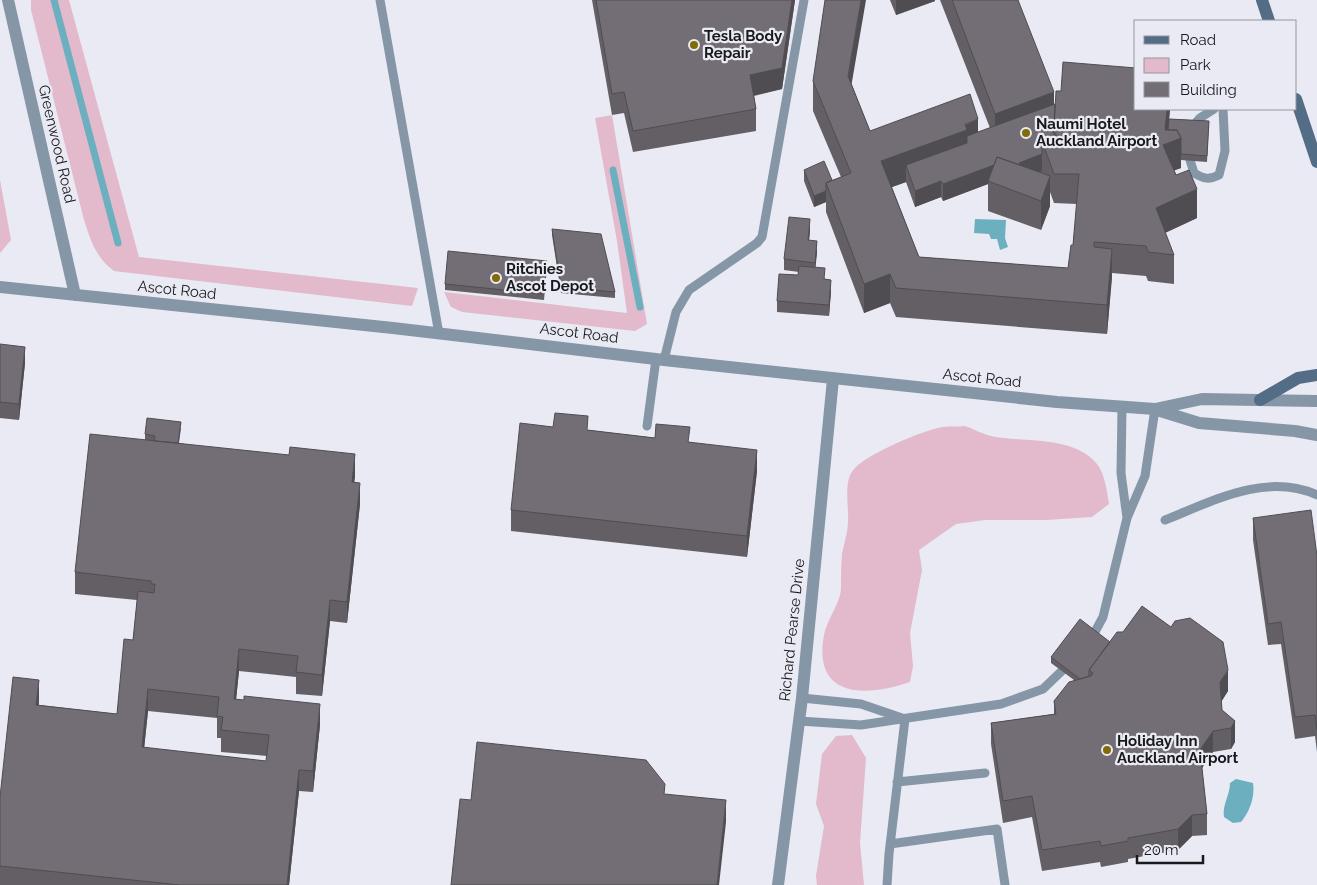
<svg xmlns="http://www.w3.org/2000/svg" width="1317" height="885" viewBox="0 0 1317 885" font-family="Raleway,sans-serif">
	<style>
		.green { fill: #e2bacb }
		.water { fill: #6cb0bf }
		.lines { fill: none; stroke-linecap: round; stroke-linejoin: round }
		.stream { stroke: #6cb0bf; stroke-width: 7 }
		.service { stroke: #8596a7; stroke-width: 9 }
		.tertiary { stroke: #8596a7; stroke-width: 12 }
		.secondary { stroke: #546d86; stroke-width: 12 }
		.wall { fill: #635f65; fill-rule: evenodd }
		.shaded-wall { fill: #504d52 }
		.building { fill: #736e75; stroke: #504d52; fill-rule: evenodd }
		.poi-dot { fill: #816c08; stroke: #e9eaf3; stroke-width: 2 }
		.labels { text-anchor: middle; dominant-baseline: central; stroke-width: 4.5; stroke-linejoin: round; paint-order: stroke }
		.poi-label { font-size: 15px; font-weight: bold; fill: #18191c; stroke: #e9eaf3; text-anchor: start }
		.street-label { font-size: 15px; fill: #18191c; stroke: #e9eaf3 }
	</style>
	<rect width="100%" height="100%" fill="#e9eaf3"/>
	<path class="green" d="M 31,0 L 69,0 L 139,257 L 418,288 L 412,306 L 114,271 C 96,258 91,241 84,220 L 31,10 Z
		M 612,115 L 647,324 L 635,331 L 462,312 L 451,307 L 444,292 L 627,313 L 617,241 L 595,118 Z
		M 0,180 L 11,240 L 0,253 Z
		M 965,426 C 974,429 982,434 991,436 C 1024,443 1073,435 1097,464 C 1105,474 1107,492 1109,504 L 1092,517 L 1046,520 L 985,520 L 956,524 L 919,550 L 922,570 L 910,633 L 913,666 L 910,682 C 867,697 812,699 824,635 C 827,619 840,604 841,589 C 841,577 841,566 842,554 C 844,543 848,532 848,521 C 849,506 843,481 854,469 C 867,454 923,430 943,427 C 950,426 958,427 965,426 Z
		M 852,735 L 866,758 L 860,843 L 864,885 L 817,885 L 816,876 L 824,826 L 816,804 L 822,754 L 836,736 Z"/>
	<path class="water" d="M 975,219 L 1006,220 L 1005,238 L 1008,247 L 1000,250 L 997,239 L 991,239 L 989,234 L 974,233 Z
		M 1236,779 L 1253,783 C 1255,797 1250,811 1241,822 L 1233,823 L 1224,817 C 1222,805 1230,795 1230,783 Z"/>
	<g class="lines">
		<path class="stream" d="M 54,0 L 118,243
			M 613,170 L 640,307"/>
		<path class="service" d="M 380,0 L 439,334
			M 1193,126 L 1200,118 L 1214,109
			M 1190,160 L 1194,173 C 1204,179 1209,180 1219,175 L 1225,151 L 1223,109
			M 664,360 L 676,312 L 689,290 L 757,243 L 762,237 L 804,0
			M 1122,408 L 1121,473 L 1127,518
			M 647,426 L 656,359
			M 1165,520 C 1213,501 1266,472 1317,495
			M 1090,641 L 1103,617 L 1127,518 L 1145,476 L 1155,409
			M 802,698 L 861,704 L 902,718
			M 799,721 L 861,725 L 1001,704 L 1043,689 L 1069,664
			M 897,782 L 985,773
			M 890,844 L 997,829 L 1005,885
			M 887,885 L 889,854 L 905,719"/>
		<path class="tertiary" d="M 8,0 L 75,295
			M 0,287 L 393,328 L 664,360 L 1057,402 L 1155,409 L 1202,399 L 1317,401
			M 1157,410 L 1199,423 L 1295,431 L 1317,435
			M 778,885 L 802,698 L 833,379"/>
		<path class="secondary" d="M 1262,0 L 1269,21
			M 1296,99 L 1317,162
			M 1260,400 L 1298,378 L 1317,375"/>
	</g>
	<path class="wall" d="M 592,0 L 795,0 L 782,89 L 754,96 L 756,109 L 756,131 L 633,152 L 624,113 L 612,115 Z
		M 890,0 L 935,0 L 935,1 L 896,15 Z
		M 940,0 L 1018,0 L 1054,105 L 1136,109 L 1170,109 L 1169,119 L 1209,121 L 1207,162 L 1181,160 L 1181,168 L 1174,170 L 1197,218 L 1165,233 L 1174,255 L 1174,284 L 1148,281 L 1146,276 L 1112,273 L 1107,334 L 896,317 L 890,303 L 864,313 L 826,212 L 826,202 L 814,207 L 804,181 L 804,170 L 832,180 L 841,177 L 813,111 L 813,81 L 852,85 L 870,131 L 978,132 L 990,128 ZM 906,182 L 915,207 L 941,197 L 943,201 L 988,184 L 988,211 L 1041,230 L 1050,206 L 1050,192 L 1054,203 L 1077,204 L 1073,245 L 1068,268 L 919,257 L 892,187 Z
		M 552,229 L 615,292 L 615,298 L 561,293 L 552,235 Z
		M 810,230 L 809,240 L 817,252 L 815,267 L 825,279 L 831,291 L 829,316 L 777,312 L 777,301 L 798,275 L 799,272 L 784,270 L 784,259 Z
		M 547,267 L 544,300 L 445,290 L 445,284 Z
		M 0,345 L 25,363 L 19,420 L 0,418 Z
		M 181,428 L 179,443 L 355,476 L 354,482 L 360,504 L 347,623 L 330,621 L 322,696 L 296,694 L 296,677 L 239,671 L 236,699 L 320,725 L 313,792 L 299,791 L 289,885 L 0,885 L 0,797 L 39,701 L 39,705 L 117,714 L 133,640 L 137,600 L 75,594 L 75,572 L 145,440 L 145,434 ZM 148,711 L 217,718 L 217,738 L 221,738 L 221,752 L 267,756 L 266,761 L 144,748 Z
		M 588,430 L 690,442 L 757,471 L 747,557 L 511,531 L 511,510 Z
		M 1253,518 L 1317,556 L 1317,752 L 1315,736 L 1295,739 L 1281,644 L 1268,645 L 1253,540 Z
		M 1110,642 L 1228,691 L 1221,701 L 1222,710 L 1235,721 L 1235,742 L 1231,749 L 1213,752 L 1202,768 L 1207,814 L 1207,835 L 1192,836 L 1178,850 L 1128,859 L 1128,862 L 1101,867 L 1100,862 L 1042,871 L 1032,817 L 1003,823 L 991,744 L 991,723 L 1054,714 L 1054,701 L 1074,680 L 1051,663 L 1051,657 Z"/>
	<path class="shaded-wall" d="M 792,0 L 795,0 L 782,89 L 750,96 L 750,75 Z
		M 861,0 L 866,0 L 848,105 L 848,76 Z
		M 896,0 L 935,0 L 935,1 L 896,15 Z
		M 1054,92 L 1054,121 L 995,143 L 995,114 Z
		M 1167,109 L 1170,109 L 1167,144 L 1181,138 L 1181,168 L 1163,175 L 1163,145 Z
		M 978,119 L 978,149 L 906,165 L 906,182 L 881,191 L 881,161 Z
		M 1042,154 L 1042,171 L 1021,179 L 1019,163 Z
		M 1001,162 L 988,181 L 988,184 L 943,201 L 943,184 Z
		M 1050,176 L 1050,206 L 1041,230 L 1041,201 Z
		M 941,181 L 941,197 L 915,207 L 915,191 Z
		M 1197,189 L 1197,218 L 1156,237 L 1156,208 Z
		M 826,191 L 826,202 L 814,207 L 814,196 Z
		M 810,219 L 810,230 L 808,251 L 808,240 Z
		M 817,241 L 817,252 L 815,274 L 815,263 Z
		M 1112,249 L 1112,278 L 1107,334 L 1107,305 Z
		M 890,274 L 890,303 L 864,313 L 864,284 Z
		M 831,280 L 831,291 L 829,316 L 829,305 Z
		M 25,347 L 25,363 L 19,420 L 19,404 Z
		M 757,450 L 757,471 L 747,557 L 747,536 Z
		M 355,454 L 355,476 L 352,503 L 352,482 Z
		M 360,483 L 360,504 L 347,623 L 347,602 Z
		M 330,600 L 330,621 L 322,696 L 322,675 Z
		M 239,649 L 239,671 L 234,720 L 234,699 Z
		M 1228,670 L 1228,691 L 1220,704 L 1220,682 Z
		M 39,680 L 39,701 L 36,726 L 36,705 Z
		M 148,689 L 148,711 L 142,769 L 142,747 Z
		M 320,704 L 320,725 L 313,792 L 313,771 Z
		M 1235,721 L 1235,742 L 1231,749 L 1231,728 Z
		M 1213,731 L 1213,752 L 1200,771 L 1200,750 Z
		M 299,770 L 299,791 L 289,885 L 287,885 Z
		M 726,800 L 726,822 L 719,885 L 717,885 Z
		M 1192,815 L 1192,836 L 1178,850 L 1178,829 Z"/>
	<path class="building" d="M 596,0 L 792,0 L 782,68 L 750,75 L 756,109 L 633,131 L 624,92 L 612,94 Z
		M 825,0 L 861,0 L 848,76 L 870,131 L 970,94 L 978,119 L 965,124 L 967,130 L 881,161 L 919,257 L 1068,268 L 1071,245 L 1073,245 L 1079,174 L 1054,174 L 1042,141 L 1058,140 L 1054,130 L 1056,91 L 1061,91 L 1063,62 L 1136,68 L 1136,109 L 1167,109 L 1165,130 L 1177,130 L 1181,138 L 1163,145 L 1176,175 L 1189,170 L 1197,189 L 1156,208 L 1174,255 L 1148,252 L 1146,246 L 1094,242 L 1094,247 L 1112,249 L 1107,305 L 896,288 L 890,274 L 864,284 L 826,183 L 851,173 L 813,81 Z
		M 952,0 L 1018,0 L 1054,92 L 995,114 Z
		M 1055,104 L 1053,140 L 1042,141 L 1042,154 L 1019,163 L 1020,165 L 997,157 L 994,165 L 943,184 L 941,181 L 915,191 L 906,165 L 967,143 L 967,136 Z
		M 1169,119 L 1209,121 L 1207,156 L 1181,154 L 1181,138 L 1177,130 L 1168,130 Z
		M 997,157 L 1050,176 L 1041,201 L 988,181 Z
		M 824,161 L 832,180 L 826,183 L 826,191 L 814,196 L 804,170 Z
		M 789,217 L 810,219 L 808,240 L 817,241 L 815,263 L 784,259 Z
		M 552,229 L 601,234 L 615,292 L 561,287 Z
		M 448,251 L 547,261 L 544,294 L 445,284 Z
		M 799,266 L 825,268 L 824,279 L 831,280 L 829,305 L 777,301 L 779,274 L 798,275 Z
		M 0,344 L 25,347 L 19,404 L 0,402 Z
		M 555,413 L 588,416 L 587,430 L 655,438 L 656,424 L 690,427 L 688,442 L 757,450 L 747,536 L 511,510 L 520,423 L 553,427 Z
		M 147,418 L 181,422 L 178,443 L 154,441 L 155,436 L 145,434 Z
		M 90,434 L 289,455 L 290,447 L 355,454 L 352,482 L 360,483 L 347,602 L 330,600 L 322,675 L 296,672 L 298,656 L 239,649 L 234,699 L 244,700 L 244,696 L 320,704 L 313,771 L 299,770 L 287,885 L 180,885 L 0,866 L 0,797 L 13,677 L 39,680 L 36,705 L 117,714 L 124,639 L 133,640 L 138,591 L 154,593 L 155,584 L 151,584 L 151,581 L 75,572 ZM 148,689 L 219,697 L 217,716 L 223,717 L 221,730 L 269,735 L 266,761 L 142,747 Z
		M 1311,510 L 1317,556 L 1317,730 L 1315,715 L 1295,717 L 1281,622 L 1268,624 L 1253,518 Z
		M 1142,606 L 1171,627 L 1175,621 L 1190,618 L 1223,642 L 1228,670 L 1220,682 L 1222,710 L 1235,721 L 1231,728 L 1213,731 L 1200,750 L 1207,814 L 1192,815 L 1178,829 L 1128,838 L 1128,841 L 1101,846 L 1100,841 L 1042,850 L 1032,796 L 1003,801 L 991,723 L 1056,714 L 1054,701 L 1069,682 L 1091,676 L 1093,673 L 1089,670 L 1117,632 L 1123,632 Z
		M 1080,619 L 1110,642 L 1089,670 L 1089,676 L 1080,679 L 1051,657 Z
		M 477,742 L 646,760 L 665,784 L 664,794 L 726,800 L 717,885 L 451,885 L 460,799 L 471,800 Z"/>
	<g class="poi-dot">
		<circle cx="694" cy="45" r="5"/>
		<circle cx="1026" cy="133" r="5"/>
		<circle cx="496" cy="278" r="5"/>
		<circle cx="1107" cy="750" r="5"/>
	</g>
	<g class="labels">
		<g class="poi-label">
			<text x="704" y="36">Tesla Body<tspan x="704" dy="17">Repair</tspan></text>
			<text x="1036" y="124">Naumi Hotel<tspan x="1036" dy="17">Auckland Airport</tspan></text>
			<text x="506" y="269">Ritchies<tspan x="506" dy="17">Ascot Depot</tspan></text>
			<text x="1117" y="741">Holiday Inn<tspan x="1117" dy="17">Auckland Airport</tspan></text>
		</g>
		<g class="street-label">
			<text transform="translate(57 144) rotate(77)">Greenwood Road</text>
			<text transform="translate(177 290) rotate(6)">Ascot Road</text>
			<text transform="translate(579 333) rotate(7)">Ascot Road</text>
			<text transform="translate(982 378) rotate(6)">Ascot Road</text>
			<text transform="translate(792 630) rotate(-84)">Richard Pearse Drive</text>
		</g>
	</g>
	<rect x="1134" y="20" width="162" height="90" fill="#e9eaf3" stroke="#95969d"/>
	<rect x="1144" y="36" width="25" height="8" fill="#546d86" stroke="#95969d"/>
	<text x="1180" y="45" font-size="15" fill="#18191c">Road</text>
	<rect x="1144" y="58" width="25" height="15" fill="#e2bacb" stroke="#95969d"/>
	<text x="1180" y="70" font-size="15" fill="#18191c">Park</text>
	<rect x="1144" y="82" width="25" height="15" fill="#736e75" stroke="#95969d"/>
	<text x="1180" y="95" font-size="15" fill="#18191c">Building</text>
	<path d="M1137 855v8h66v-8" fill="none" stroke="#18191c" stroke-width="2.5"/>
	<text x="1144" y="855" font-size="15" fill="#18191c" stroke="#e9eaf3" stroke-width="4" paint-order="stroke">20 m</text>
</svg>
